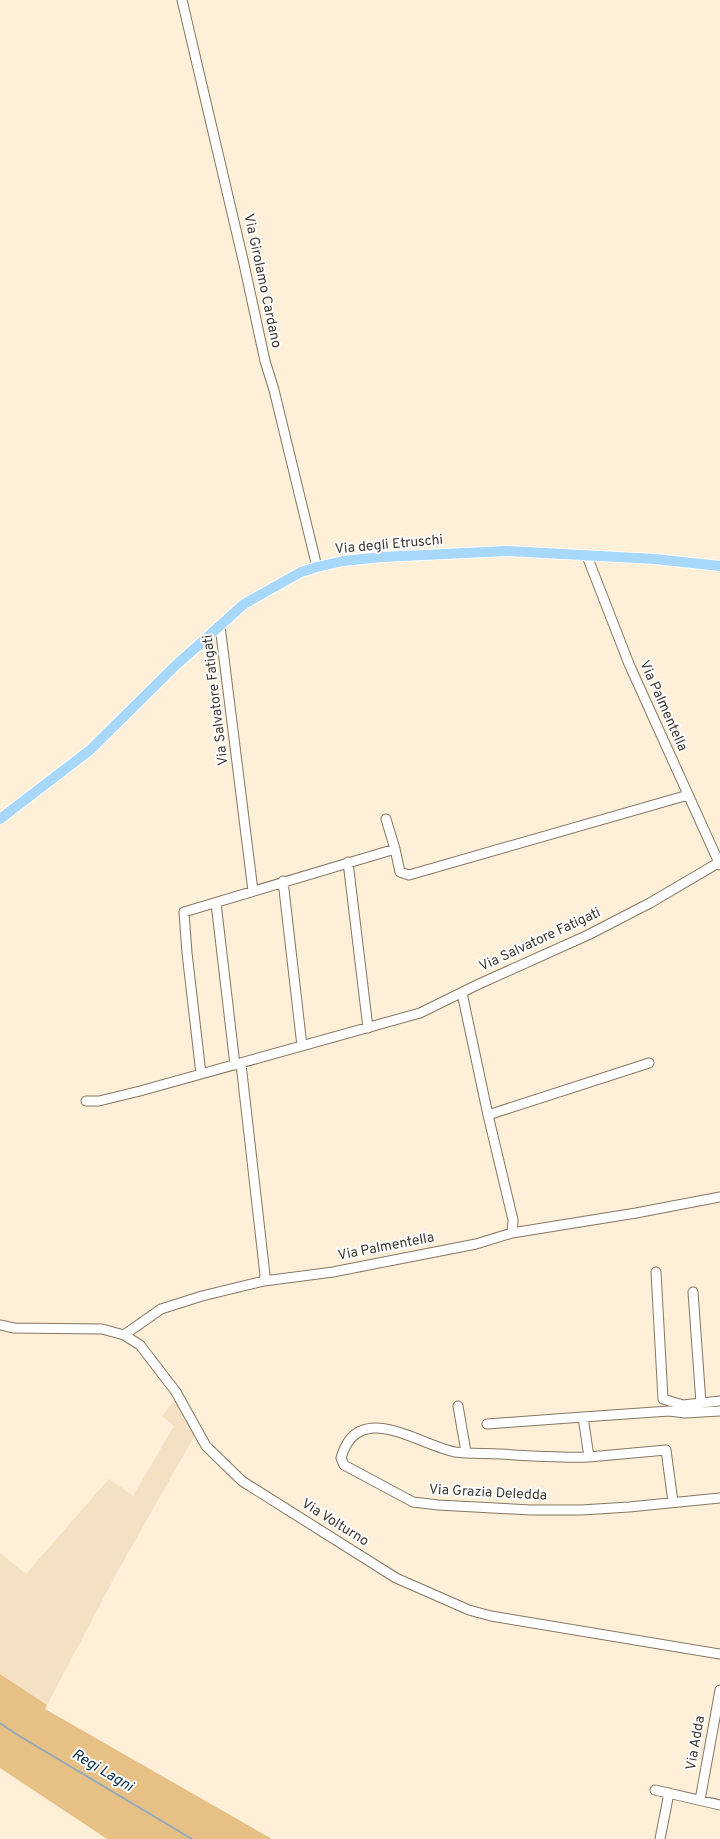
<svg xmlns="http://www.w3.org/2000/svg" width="720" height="1839" viewBox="0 0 720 1839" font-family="Overpass,sans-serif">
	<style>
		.built { fill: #f4e1c4 }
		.green { fill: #e6c085 }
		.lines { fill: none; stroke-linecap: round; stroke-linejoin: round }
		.stream { stroke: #95aab9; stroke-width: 2 }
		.minor-casing { stroke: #847763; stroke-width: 11 }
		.major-casing { stroke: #fff; stroke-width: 12 }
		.minor { stroke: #fff; stroke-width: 9 }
		.major { stroke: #a7d7f9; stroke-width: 10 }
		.labels { text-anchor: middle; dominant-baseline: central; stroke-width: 4; stroke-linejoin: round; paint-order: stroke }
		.street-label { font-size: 14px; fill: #403a32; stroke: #fefefe }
		.water-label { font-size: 15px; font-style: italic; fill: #073048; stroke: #fefefe }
	</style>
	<rect width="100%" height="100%" fill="#feefd8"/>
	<path class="built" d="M 175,1400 L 195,1435 L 120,1567 L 47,1705 L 0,1674 L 0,1553 L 26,1574 L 109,1479 L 133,1496 L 174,1426 L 162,1416 Z"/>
	<path class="green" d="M 0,1674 L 47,1705 L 45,1709 L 272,1839 L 107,1839 L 0,1768 Z"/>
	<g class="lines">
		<path class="stream" d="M 0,1723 L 16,1734 L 192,1839"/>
		<defs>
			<path id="minor" d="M 182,0 L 244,264 L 265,361 L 274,390 L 317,567
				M 587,556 L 629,664 L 720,865
				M 220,626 L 253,891
				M 386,819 L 395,849
				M 348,862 L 368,1028
				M 283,881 L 302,1046
				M 216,903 L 235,1065
				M 462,993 L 488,1115 L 513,1220 L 512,1233
				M 241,1064 L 265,1275 L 264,1281
				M 201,1074 L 187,953 L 184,912 L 395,849 L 400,872 L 409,875 L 688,795
				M 86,1101 L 99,1101 L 140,1091 L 420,1013 L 479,984 L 588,935 L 650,903 L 718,863
				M 488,1115 L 649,1063
				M 656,1272 L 663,1399 L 683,1405 L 720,1401
				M 693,1292 L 701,1403
				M 0,1325 L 14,1328 L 102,1329 L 124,1335 L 140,1345 L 176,1392 L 206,1446 L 242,1481 L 396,1578 L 469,1610 L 491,1616 L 720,1654
				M 124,1335 L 161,1309 L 202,1296 L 264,1281 L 333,1272 L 476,1244 L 512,1233 L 636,1213 L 720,1197
				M 458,1406 L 466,1452
				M 720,1411 L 685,1413 L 669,1411 L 583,1417 L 589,1457 C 559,1458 530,1456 501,1454 C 486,1453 470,1454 455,1452 C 430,1447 392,1423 367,1429 C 352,1432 345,1444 341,1458 L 344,1465 L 413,1502 L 438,1505 L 531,1510 L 581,1510 L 629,1507 L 720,1498
				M 487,1424 L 583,1417
				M 589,1457 L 666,1450 L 673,1502
				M 655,1790 L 720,1805
				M 700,1800 L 720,1690
				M 660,1839 L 669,1793"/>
			<path id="major" d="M 0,819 L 90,750 L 175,666 L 244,604 L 301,572 L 317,567 L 343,561 L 382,557 L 506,551 L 655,559 L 720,566"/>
		</defs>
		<use href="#minor" class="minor-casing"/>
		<use href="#major" class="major-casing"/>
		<use href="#minor" class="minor"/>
		<use href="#major" class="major"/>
	</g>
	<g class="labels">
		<g class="street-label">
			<text transform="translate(262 281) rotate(78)">Via Girolamo Cardano</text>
			<text transform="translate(389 545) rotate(-5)">Via degli Etruschi</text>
			<text transform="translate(216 700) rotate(-97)">Via Salvatore Fatigati</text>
			<text transform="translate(663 706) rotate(66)">Via Palmentella</text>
			<text transform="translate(540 940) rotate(-25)">Via Salvatore Fatigati</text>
			<text transform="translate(386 1247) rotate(-11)">Via Palmentella</text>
			<text transform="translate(488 1493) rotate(3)">Via Grazia Deledda</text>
			<text transform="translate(335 1523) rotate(32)">Via Volturno</text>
			<text transform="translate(696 1743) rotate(-80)">Via Adda</text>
		</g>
		<g class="water-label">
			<text transform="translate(102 1771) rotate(31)">Regi Lagni</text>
		</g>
	</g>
</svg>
